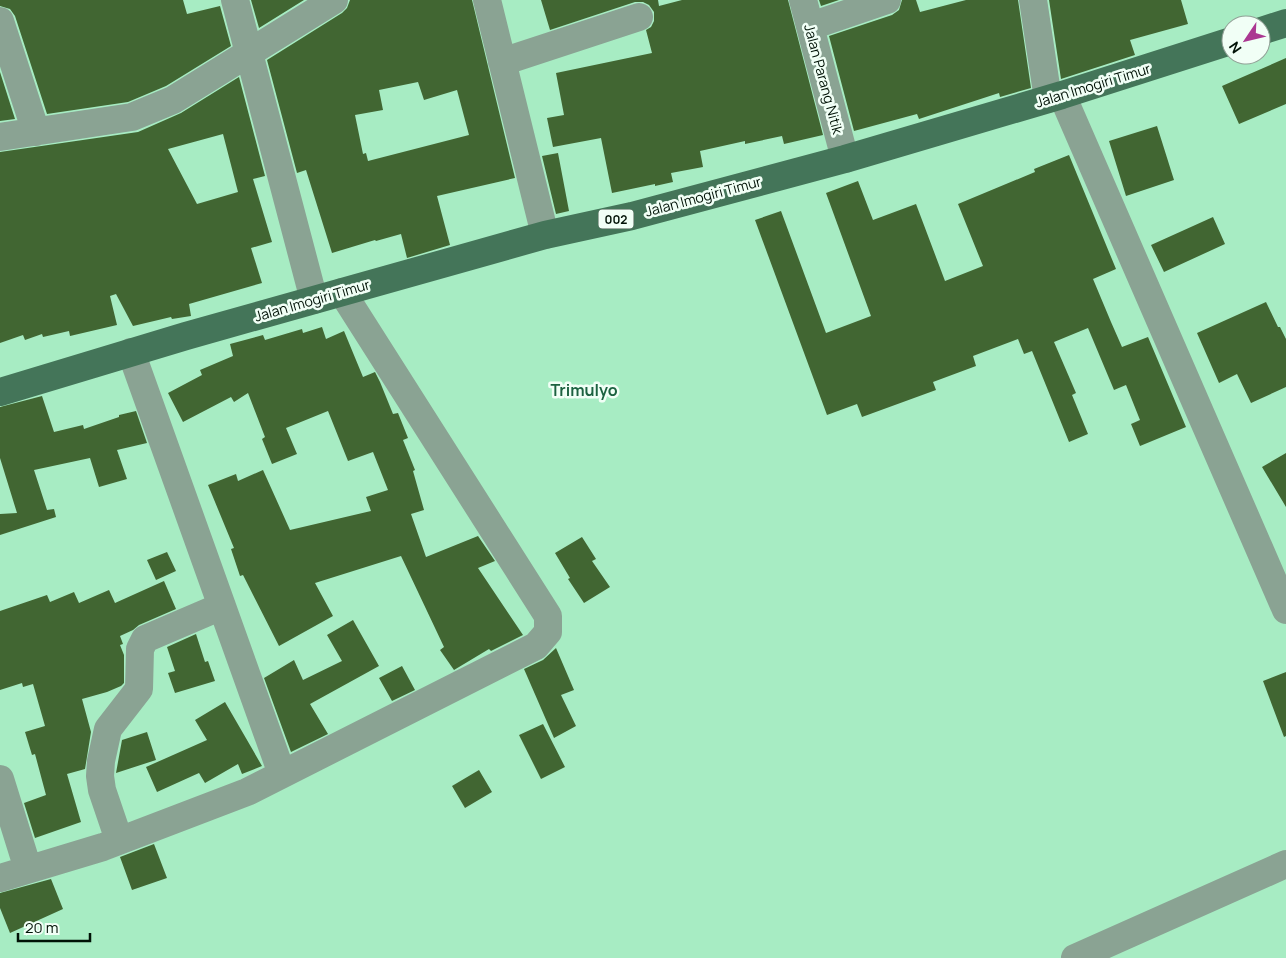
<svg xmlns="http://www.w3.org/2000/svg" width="1286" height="958" viewBox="0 0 1286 958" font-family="Manrope,sans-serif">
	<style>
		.building { fill: #416632; fill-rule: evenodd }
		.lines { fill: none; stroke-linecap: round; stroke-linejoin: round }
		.minor { stroke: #8aa393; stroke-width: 28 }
		.major { stroke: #447559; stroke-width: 28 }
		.labels { text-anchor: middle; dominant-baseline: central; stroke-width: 5; stroke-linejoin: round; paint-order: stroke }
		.shield { fill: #f1fff6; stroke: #48594e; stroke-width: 1 }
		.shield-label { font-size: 12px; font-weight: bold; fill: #001206 }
		.street-label { font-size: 14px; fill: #001206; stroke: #f1fff6 }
		.quarter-label { font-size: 16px; font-weight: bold; fill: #1c6240; stroke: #f1fff6 }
	</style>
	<rect width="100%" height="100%" fill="#a7ecc3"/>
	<path class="building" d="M 0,0 L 183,0 L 187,14 L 220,6 L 231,46 L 166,86 L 128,102 L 47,114 L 15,16 L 10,9 L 0,6 Z
		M 251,0 L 304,0 L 259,28 Z
		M 350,0 L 472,0 L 515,178 L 437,196 L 450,245 L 407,258 L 401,234 L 376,241 L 375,240 L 332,253 L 306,170 L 297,173 L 267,60 L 342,13 L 347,8 ZM 418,82 L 424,100 L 457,90 L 469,135 L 368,161 L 366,153 L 363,154 L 355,115 L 383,110 L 379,90 Z
		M 541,0 L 658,0 L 659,6 L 682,0 L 788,0 L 823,135 L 784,144 L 782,136 L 745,144 L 745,141 L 700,151 L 703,167 L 671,173 L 673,182 L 655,186 L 655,184 L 612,193 L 601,138 L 553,147 L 547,118 L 564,115 L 556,73 L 652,53 L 646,30 L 651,27 L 654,21 L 654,12 L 649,5 L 643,2 L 635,2 L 550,30 Z
		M 819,0 L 839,0 L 821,6 Z
		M 902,0 L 916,0 L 920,12 L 966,0 L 1018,0 L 1031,88 L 1000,97 L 999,93 L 919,119 L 917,114 L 854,131 L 829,36 L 892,15 L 899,10 Z
		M 1049,0 L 1181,0 L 1188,24 L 1130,40 L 1135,55 L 1061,79 Z
		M 1286,58 L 1286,104 L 1239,124 L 1222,86 Z
		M 0,72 L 15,119 L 0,121 Z
		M 239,77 L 265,176 L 253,179 L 272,242 L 251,248 L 262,283 L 189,304 L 191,316 L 172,319 L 171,317 L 133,326 L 116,294 L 110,296 L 117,325 L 70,336 L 69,331 L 43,337 L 42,334 L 25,340 L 23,335 L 0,343 L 0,152 L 138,132 L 181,113 ZM 223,134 L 238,192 L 197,204 L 168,149 Z
		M 1157,126 L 1174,180 L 1126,196 L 1109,141 Z
		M 558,153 L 569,211 L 556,214 L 542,156 Z
		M 1069,155 L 1116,269 L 1093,279 L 1111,322 L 1122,347 L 1148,337 L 1186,427 L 1140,446 L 1131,424 L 1140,420 L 1126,385 L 1114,390 L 1088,328 L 1054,342 L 1076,393 L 1072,395 L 1088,434 L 1069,442 L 1032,351 L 1024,354 L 1018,339 L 973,356 L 976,366 L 933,382 L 936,390 L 862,417 L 857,404 L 827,415 L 755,220 L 781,211 L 826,333 L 871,316 L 826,193 L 858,181 L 873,220 L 916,204 L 945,281 L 983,266 L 958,204 L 1035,172 L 1034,169 Z
		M 1213,217 L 1225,244 L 1164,272 L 1151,245 Z
		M 1266,302 L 1278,327 L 1280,327 L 1286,339 L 1286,387 L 1251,403 L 1237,374 L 1219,383 L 1197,333 Z
		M 322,327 L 326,339 L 344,331 L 363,377 L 375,372 L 380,382 L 393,414 L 398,413 L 408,438 L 403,440 L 415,470 L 413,471 L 424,510 L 411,514 L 426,557 L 478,536 L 495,561 L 478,568 L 523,635 L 491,651 L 489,649 L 454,670 L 440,650 L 444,647 L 401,556 L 315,583 L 333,616 L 279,646 L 243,575 L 240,576 L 231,549 L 234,548 L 208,485 L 236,474 L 238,481 L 263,470 L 290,530 L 371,511 L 366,497 L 388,490 L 373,452 L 348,461 L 328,411 L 286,428 L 297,454 L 272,464 L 262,439 L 265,437 L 248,393 L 234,402 L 231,397 L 183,422 L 168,393 L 202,375 L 200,370 L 233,356 L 230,344 L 263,335 L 265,340 L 302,329 L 303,333 Z
		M 42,396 L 54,432 L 83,425 L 84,429 L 119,417 L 119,415 L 136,411 L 147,443 L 117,450 L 127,479 L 99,487 L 90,458 L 34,470 L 47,510 L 54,509 L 56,517 L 0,535 L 0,514 L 17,513 L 0,458 L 0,407 Z
		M 1286,453 L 1286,507 L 1262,467 Z
		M 582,537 L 596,559 L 592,561 L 610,587 L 584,603 L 568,579 L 570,578 L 555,553 Z
		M 167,552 L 176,571 L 156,580 L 147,560 Z
		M 164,581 L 176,609 L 139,625 L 133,630 L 120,636 L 123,644 L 120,645 L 124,655 L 124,683 L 121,686 L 107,692 L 82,699 L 91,732 L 85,769 L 67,774 L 81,822 L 35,838 L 24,803 L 46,795 L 35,754 L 32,755 L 25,732 L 45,726 L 33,684 L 23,687 L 22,683 L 0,690 L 0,611 L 47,595 L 50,602 L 74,592 L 79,603 L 109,590 L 115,603 Z
		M 353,620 L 379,666 L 310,704 L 328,734 L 291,752 L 264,678 L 294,660 L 303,680 L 342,661 L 327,635 Z
		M 196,634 L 205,662 L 208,661 L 215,681 L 175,693 L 168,673 L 175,671 L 167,647 Z
		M 556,648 L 574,690 L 561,695 L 576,726 L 554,738 L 524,669 L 543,660 Z
		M 402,666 L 415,690 L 392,701 L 379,678 Z
		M 1286,672 L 1286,736 L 1284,737 L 1263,681 Z
		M 225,702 L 262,766 L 242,774 L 238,764 L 205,783 L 199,773 L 157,792 L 146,767 L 207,740 L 195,720 Z
		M 543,724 L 565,767 L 541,779 L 519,735 Z
		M 147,732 L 156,760 L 116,773 L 122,740 Z
		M 479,770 L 492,792 L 465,808 L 452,786 Z
		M 154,844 L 167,878 L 132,890 L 120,857 Z
		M 51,879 L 63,909 L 10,933 L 0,908 L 0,893 Z"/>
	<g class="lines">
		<path class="minor" d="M 235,0 L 314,300
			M 487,0 L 545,235
			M 803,0 L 845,159
			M 1033,0 L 1048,99
			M 0,21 L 36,132
			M 811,26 L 887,0
			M 502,62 L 639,17
			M 1062,95 L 1286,610
			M 0,137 L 132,117 L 173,100 L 334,0
			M 131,352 L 282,774
			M 0,779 L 28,869
			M 119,840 L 102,790 L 100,776 L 101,761 L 108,729 L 139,689 L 140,649 L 145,639 L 222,606
			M 0,878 L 103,847 L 247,792 L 536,646 L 548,632 L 548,616 L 342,292
			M 1075,958 L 1286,864"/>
		<path class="major" d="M 1261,31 L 1286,23
			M 0,392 L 186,336 L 545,235 L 632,216 L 845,159 L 1062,95 L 1231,41"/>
	</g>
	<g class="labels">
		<rect class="shield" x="598.5" y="209.5" width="35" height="19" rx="4"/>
		<g class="shield-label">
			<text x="616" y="219">002</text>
		</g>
		<g class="street-label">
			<text transform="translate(824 79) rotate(75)">Jalan Parang Nitik</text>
			<text transform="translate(1093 85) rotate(-17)">Jalan Imogiri Timur</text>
			<text transform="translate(703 196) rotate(-15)">Jalan Imogiri Timur</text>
			<text transform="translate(312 300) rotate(-16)">Jalan Imogiri Timur</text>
		</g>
		<g class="quarter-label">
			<text x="584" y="390">Trimulyo</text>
		</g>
	</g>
	<g transform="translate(1246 40) rotate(235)"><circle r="24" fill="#f1fff6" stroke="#91a096"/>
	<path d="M0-4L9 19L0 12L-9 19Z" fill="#ab3892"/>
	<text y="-8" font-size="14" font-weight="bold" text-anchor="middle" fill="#001206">N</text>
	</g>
	<path d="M18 933v8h72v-8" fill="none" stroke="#001206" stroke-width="2.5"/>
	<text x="25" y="933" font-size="15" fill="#001206" stroke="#f1fff6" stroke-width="4" paint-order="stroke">20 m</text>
</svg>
